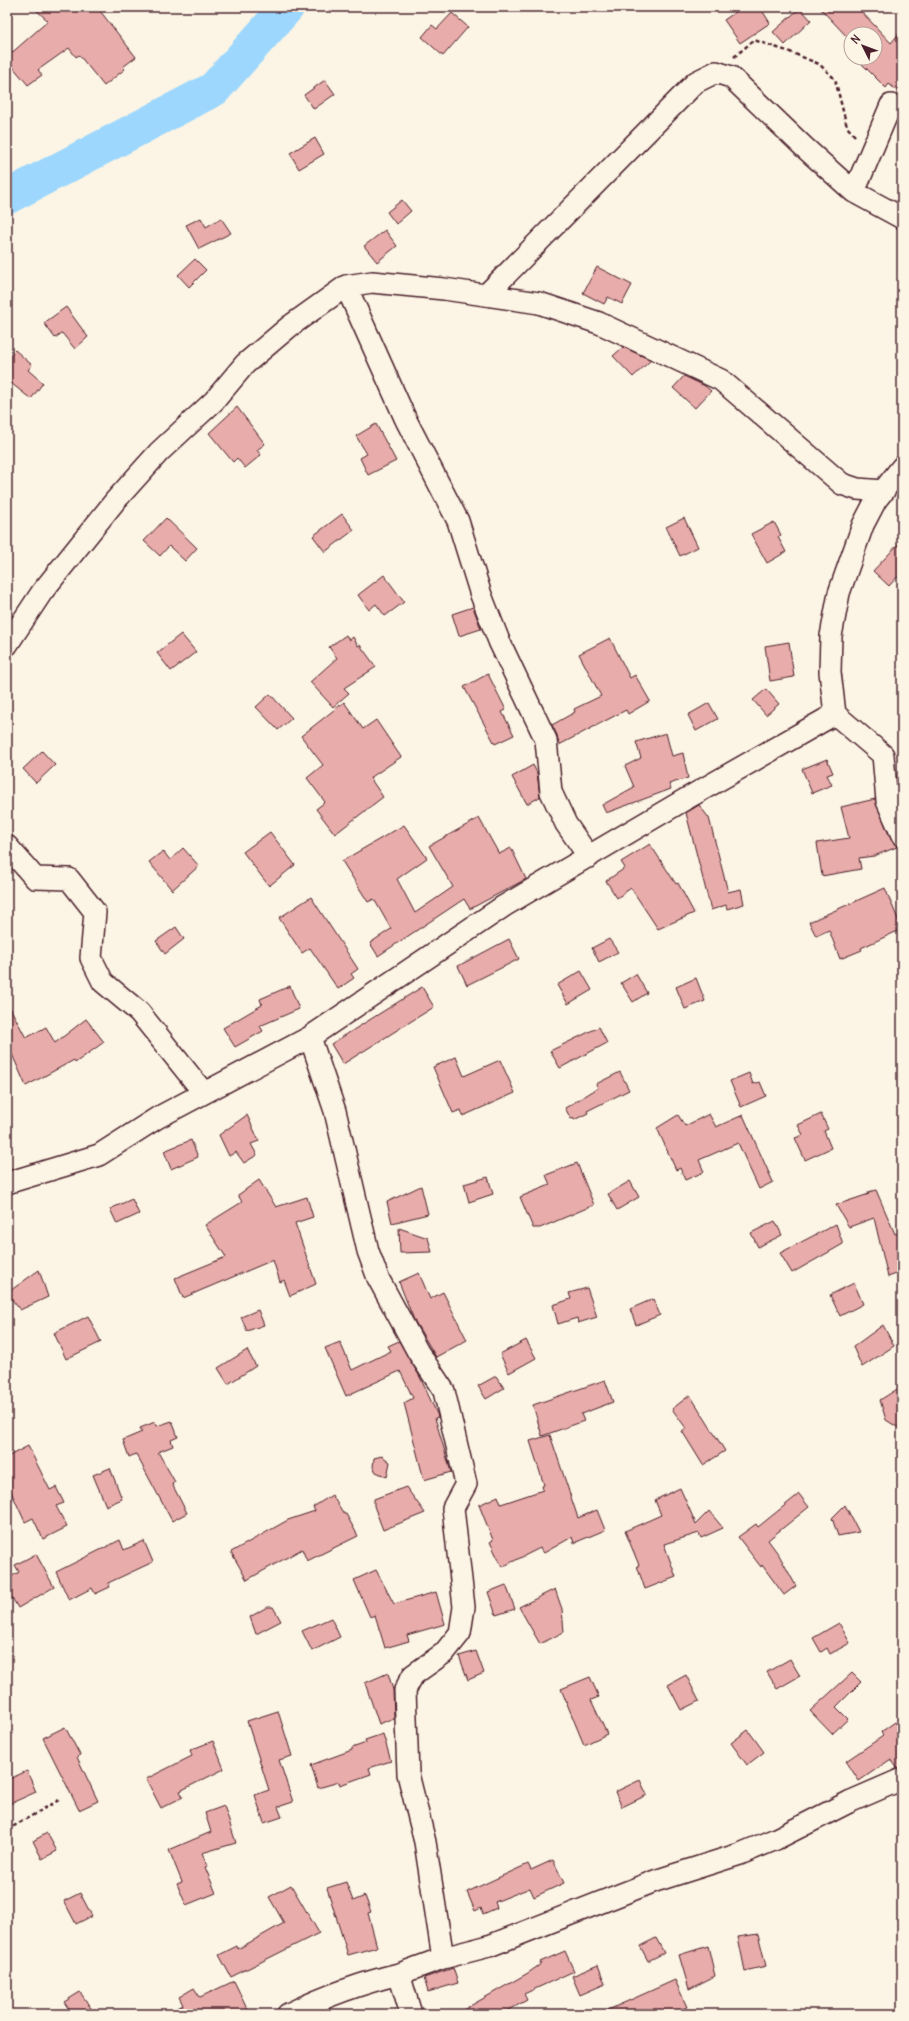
<svg xmlns="http://www.w3.org/2000/svg" width="909" height="2021" viewBox="0 0 909 2021" font-family="Delius,sans-serif">
	<style>
		.lines { fill: none; stroke-linecap: round; stroke-linejoin: round }
		.river { stroke: #9dd7fd; stroke-width: 35 }
		.building { fill: #e8acaa; stroke: #4a1f2b }
		.street-casing { stroke: #4a1f2b; stroke-width: 24 }
		.path { stroke: #4a1f2b; stroke-width: 2.5; stroke-dasharray: 4 3; stroke-linecap: butt }
		.street { stroke: #fcf5e5; stroke-width: 21 }
	</style>
	<rect width="100%" height="100%" fill="#fcf5e5"/>
	<filter id="ink" filterUnits="userSpaceOnUse"><feTurbulence type="fractalNoise" baseFrequency=".025" numOctaves="2"/><feDisplacementMap in="SourceGraphic" scale="8" xChannelSelector="R" yChannelSelector="G"/><feConvolveMatrix kernelMatrix="1 2 1 2 8 2 1 2 1" color-interpolation-filters="sRGB"/></filter>
	<g filter="url(#ink)">
		<g class="lines">
			<path class="river" d="M 7,197 L 214,89 L 287,7"/>
		</g>
		<path class="building" d="M 33,7 L 97,7 L 136,57 L 123,67 L 125,69 L 104,86 L 79,55 L 76,57 L 69,48 L 38,70 L 42,75 L 28,85 L 7,60 L 7,57 L 48,21 Z
			M 743,7 L 760,7 L 770,23 L 740,43 L 724,20 Z
			M 819,7 L 857,7 L 891,43 L 902,30 L 902,95 L 889,84 L 886,88 L 857,59 L 875,58 L 875,34 L 851,34 L 851,41 Z
			M 800,8 L 811,20 L 785,45 L 773,32 Z
			M 452,13 L 468,27 L 443,56 L 422,37 L 432,25 L 437,29 Z
			M 325,80 L 335,94 L 314,109 L 304,95 Z
			M 315,138 L 324,154 L 299,169 L 290,153 Z
			M 402,200 L 411,211 L 396,224 L 387,212 Z
			M 201,218 L 206,227 L 221,218 L 231,233 L 199,249 L 186,225 Z
			M 385,230 L 397,246 L 377,262 L 364,246 Z
			M 195,259 L 206,270 L 189,287 L 178,275 Z
			M 597,267 L 632,285 L 622,304 L 608,297 L 604,304 L 583,293 Z
			M 66,307 L 88,337 L 75,349 L 62,333 L 55,338 L 44,323 Z
			M 623,347 L 651,360 L 633,377 L 613,356 Z
			M 15,350 L 32,365 L 28,370 L 43,383 L 31,399 L 7,380 L 7,358 Z
			M 684,376 L 705,386 L 711,391 L 695,408 L 673,388 Z
			M 237,407 L 265,444 L 257,450 L 261,455 L 245,468 L 237,458 L 233,462 L 209,433 Z
			M 376,424 L 396,461 L 368,475 L 360,458 L 367,454 L 356,436 Z
			M 342,514 L 354,530 L 325,552 L 313,536 Z
			M 166,518 L 197,548 L 185,561 L 169,546 L 160,556 L 144,541 Z
			M 684,518 L 698,547 L 680,556 L 666,527 Z
			M 774,522 L 781,535 L 778,537 L 786,552 L 767,563 L 751,534 Z
			M 902,540 L 902,572 L 889,586 L 873,571 Z
			M 384,575 L 404,602 L 385,616 L 376,604 L 369,610 L 358,595 Z
			M 473,607 L 481,629 L 459,636 L 452,614 Z
			M 181,634 L 196,652 L 171,671 L 157,653 Z
			M 346,635 L 349,640 L 353,637 L 358,646 L 360,645 L 376,667 L 344,688 L 349,693 L 333,707 L 310,682 L 337,658 L 329,647 Z
			M 610,638 L 630,678 L 635,675 L 650,701 L 628,714 L 626,710 L 559,745 L 557,735 L 552,725 L 575,712 L 574,709 L 601,696 L 579,654 Z
			M 789,642 L 794,677 L 770,681 L 765,646 Z
			M 488,674 L 506,710 L 502,712 L 514,735 L 495,744 L 464,687 Z
			M 766,689 L 779,704 L 766,715 L 753,700 Z
			M 270,694 L 292,718 L 278,730 L 256,707 Z
			M 344,702 L 363,729 L 376,720 L 401,757 L 370,778 L 383,797 L 335,834 L 316,809 L 325,802 L 307,778 L 323,765 L 301,736 Z
			M 709,703 L 718,719 L 696,731 L 688,715 Z
			M 666,733 L 672,756 L 683,753 L 688,778 L 669,784 L 671,789 L 606,813 L 602,805 L 634,787 L 625,766 L 641,758 L 636,742 Z
			M 42,751 L 55,765 L 36,783 L 23,769 Z
			M 827,759 L 833,773 L 827,775 L 832,785 L 812,793 L 802,769 Z
			M 533,765 L 537,773 L 540,797 L 527,804 L 512,777 Z
			M 875,799 L 891,840 L 897,847 L 874,856 L 859,858 L 861,869 L 822,876 L 817,843 L 849,838 L 841,807 Z
			M 699,805 L 709,818 L 728,892 L 741,889 L 744,904 L 727,909 L 726,905 L 711,910 L 686,813 Z
			M 479,818 L 499,854 L 511,848 L 526,879 L 470,909 L 464,899 L 378,956 L 370,943 L 391,929 L 374,899 L 368,902 L 342,861 L 404,825 L 427,858 L 397,879 L 415,913 L 453,887 L 429,846 Z
			M 270,832 L 295,865 L 269,886 L 243,852 Z
			M 650,844 L 676,884 L 678,883 L 694,913 L 658,929 L 631,888 L 617,898 L 606,881 L 625,868 L 621,862 Z
			M 183,848 L 199,866 L 172,890 L 149,862 L 163,851 L 170,860 Z
			M 885,888 L 902,929 L 861,948 L 862,950 L 840,959 L 829,930 L 816,936 L 809,922 Z
			M 311,897 L 358,969 L 351,974 L 354,978 L 338,989 L 310,948 L 302,953 L 279,918 Z
			M 176,927 L 184,939 L 165,954 L 156,941 Z
			M 509,939 L 519,959 L 467,985 L 458,966 Z
			M 609,939 L 618,952 L 599,962 L 592,948 Z
			M 581,971 L 592,990 L 568,1004 L 557,985 Z
			M 636,974 L 647,993 L 633,1002 L 621,983 Z
			M 696,978 L 705,1001 L 685,1009 L 676,987 Z
			M 290,986 L 299,1009 L 260,1026 L 263,1031 L 235,1047 L 223,1028 L 262,1005 L 260,999 Z
			M 422,987 L 434,1007 L 343,1064 L 331,1044 Z
			M 7,1002 L 26,1038 L 46,1027 L 55,1043 L 86,1019 L 104,1042 L 75,1063 L 74,1060 L 26,1086 L 7,1043 Z
			M 599,1027 L 607,1043 L 560,1068 L 550,1051 Z
			M 456,1057 L 464,1076 L 500,1060 L 515,1093 L 463,1116 L 461,1110 L 453,1113 L 433,1067 Z
			M 620,1072 L 629,1090 L 587,1111 L 588,1113 L 574,1120 L 573,1118 L 571,1119 L 565,1108 L 598,1088 L 596,1084 Z
			M 749,1073 L 753,1084 L 760,1082 L 766,1096 L 741,1107 L 730,1081 Z
			M 709,1114 L 716,1127 L 743,1115 L 773,1182 L 759,1189 L 738,1143 L 699,1160 L 704,1172 L 685,1180 L 680,1168 L 676,1170 L 657,1128 L 678,1115 L 685,1126 Z
			M 821,1114 L 828,1129 L 824,1131 L 831,1148 L 805,1160 L 795,1138 L 803,1135 L 798,1125 Z
			M 247,1115 L 259,1141 L 251,1144 L 257,1155 L 244,1163 L 236,1152 L 229,1156 L 219,1135 Z
			M 191,1140 L 198,1157 L 171,1169 L 164,1151 Z
			M 577,1163 L 594,1205 L 540,1228 L 533,1228 L 520,1197 L 550,1185 L 546,1175 Z
			M 488,1177 L 493,1194 L 469,1202 L 464,1184 Z
			M 259,1180 L 276,1207 L 307,1197 L 313,1217 L 295,1223 L 316,1284 L 290,1296 L 284,1280 L 280,1282 L 273,1260 L 183,1298 L 175,1278 L 226,1257 L 205,1225 L 242,1202 L 238,1195 Z
			M 630,1181 L 639,1197 L 617,1210 L 608,1194 Z
			M 421,1186 L 428,1214 L 392,1223 L 387,1202 Z
			M 876,1190 L 895,1234 L 902,1232 L 902,1272 L 888,1277 L 874,1218 L 849,1227 L 836,1205 L 869,1194 L 868,1192 Z
			M 132,1199 L 139,1214 L 117,1224 L 110,1209 Z
			M 775,1221 L 782,1235 L 758,1247 L 751,1233 Z
			M 836,1224 L 843,1244 L 792,1273 L 780,1253 Z
			M 399,1228 L 428,1238 L 432,1252 L 400,1253 Z
			M 39,1270 L 48,1297 L 20,1310 L 7,1293 Z
			M 419,1273 L 430,1299 L 443,1292 L 467,1340 L 436,1357 L 414,1320 L 399,1282 Z
			M 854,1283 L 863,1304 L 840,1316 L 830,1295 Z
			M 587,1288 L 597,1317 L 578,1323 L 577,1318 L 558,1324 L 553,1305 L 571,1299 L 569,1293 Z
			M 653,1299 L 660,1315 L 636,1325 L 630,1309 Z
			M 258,1310 L 264,1325 L 247,1331 L 241,1317 Z
			M 88,1316 L 101,1342 L 66,1359 L 54,1333 Z
			M 883,1325 L 894,1346 L 862,1367 L 853,1347 Z
			M 526,1340 L 536,1358 L 509,1373 L 500,1354 Z
			M 399,1341 L 420,1377 L 437,1414 L 438,1417 L 435,1418 L 451,1472 L 424,1480 L 404,1403 L 413,1398 L 400,1371 L 346,1396 L 325,1348 L 340,1342 L 352,1370 L 391,1351 L 388,1346 Z
			M 247,1350 L 256,1366 L 228,1384 L 218,1368 Z
			M 496,1376 L 504,1388 L 486,1399 L 478,1386 Z
			M 605,1380 L 613,1402 L 581,1414 L 584,1421 L 542,1436 L 533,1405 Z
			M 902,1386 L 902,1430 L 886,1420 L 880,1400 Z
			M 690,1395 L 725,1451 L 703,1465 L 682,1431 L 686,1428 L 672,1409 Z
			M 172,1421 L 178,1437 L 171,1440 L 173,1446 L 158,1452 L 175,1482 L 172,1484 L 187,1513 L 172,1521 L 136,1454 L 129,1457 L 123,1440 L 142,1432 L 140,1428 L 155,1422 L 157,1426 Z
			M 550,1435 L 578,1518 L 597,1510 L 605,1530 L 574,1543 L 572,1537 L 544,1553 L 540,1548 L 502,1567 L 490,1542 L 493,1540 L 479,1505 L 498,1496 L 501,1504 L 543,1490 L 542,1486 L 544,1485 L 530,1441 Z
			M 28,1446 L 50,1490 L 56,1487 L 64,1503 L 56,1506 L 67,1527 L 43,1539 L 33,1518 L 25,1522 L 7,1483 L 7,1457 Z
			M 382,1456 L 390,1462 L 387,1477 L 376,1472 L 373,1467 L 374,1458 Z
			M 110,1468 L 122,1499 L 106,1506 L 93,1475 Z
			M 406,1487 L 425,1513 L 383,1530 L 374,1506 L 374,1499 Z
			M 680,1488 L 696,1524 L 709,1511 L 723,1528 L 701,1538 L 699,1533 L 664,1544 L 676,1577 L 645,1589 L 637,1566 L 639,1565 L 625,1531 L 661,1515 L 655,1500 Z
			M 799,1494 L 809,1507 L 768,1540 L 779,1555 L 796,1586 L 784,1595 L 762,1565 L 761,1567 L 738,1537 L 756,1524 L 758,1527 Z
			M 332,1495 L 344,1514 L 346,1514 L 358,1536 L 307,1561 L 302,1549 L 247,1580 L 231,1552 L 288,1520 L 315,1511 L 313,1507 Z
			M 845,1505 L 859,1532 L 838,1536 L 832,1518 Z
			M 120,1540 L 124,1550 L 144,1541 L 153,1562 L 108,1583 L 110,1587 L 95,1594 L 92,1588 L 69,1600 L 56,1572 Z
			M 36,1554 L 54,1587 L 18,1608 L 7,1589 L 7,1579 L 19,1572 L 15,1565 Z
			M 376,1570 L 394,1604 L 436,1592 L 445,1624 L 407,1635 L 409,1641 L 385,1648 L 375,1615 L 370,1617 L 354,1580 Z
			M 506,1585 L 515,1609 L 496,1615 L 488,1592 Z
			M 555,1589 L 562,1609 L 564,1632 L 540,1644 L 519,1607 Z
			M 267,1607 L 273,1607 L 281,1621 L 256,1634 L 250,1617 Z
			M 331,1618 L 340,1637 L 312,1651 L 302,1631 Z
			M 839,1623 L 850,1643 L 830,1654 L 827,1648 L 821,1652 L 813,1638 Z
			M 476,1651 L 484,1673 L 468,1680 L 459,1656 Z
			M 790,1659 L 800,1676 L 777,1689 L 767,1672 Z
			M 388,1673 L 393,1690 L 394,1718 L 379,1724 L 365,1683 Z
			M 852,1673 L 861,1682 L 836,1707 L 848,1719 L 832,1734 L 810,1711 Z
			M 686,1675 L 699,1701 L 681,1710 L 668,1685 Z
			M 590,1677 L 599,1697 L 591,1700 L 607,1734 L 584,1745 L 561,1689 Z
			M 278,1711 L 292,1756 L 279,1760 L 293,1802 L 278,1807 L 282,1817 L 264,1823 L 255,1795 L 269,1790 L 247,1721 Z
			M 895,1722 L 902,1732 L 902,1767 L 897,1768 L 891,1759 L 859,1781 L 846,1761 L 883,1736 L 881,1732 Z
			M 65,1727 L 80,1755 L 77,1757 L 98,1801 L 79,1810 L 43,1738 Z
			M 748,1730 L 764,1752 L 747,1765 L 731,1743 Z
			M 383,1734 L 391,1761 L 369,1768 L 371,1774 L 340,1785 L 339,1782 L 318,1788 L 311,1765 L 352,1750 L 352,1748 L 366,1743 L 365,1740 Z
			M 213,1741 L 224,1769 L 180,1791 L 183,1797 L 161,1808 L 146,1779 L 192,1756 L 190,1750 Z
			M 27,1771 L 36,1792 L 7,1805 L 7,1780 Z
			M 640,1780 L 647,1795 L 622,1807 L 615,1792 Z
			M 224,1806 L 236,1843 L 202,1853 L 208,1866 L 205,1867 L 216,1893 L 186,1905 L 177,1884 L 182,1882 L 169,1850 L 211,1832 L 205,1813 Z
			M 47,1833 L 57,1851 L 42,1859 L 33,1841 Z
			M 553,1860 L 564,1883 L 534,1897 L 530,1888 L 495,1902 L 497,1908 L 483,1914 L 481,1908 L 475,1911 L 467,1892 L 528,1864 L 531,1870 Z
			M 346,1882 L 353,1901 L 365,1896 L 371,1912 L 368,1913 L 377,1947 L 348,1955 L 327,1888 Z
			M 291,1885 L 319,1933 L 231,1977 L 219,1955 L 237,1946 L 238,1949 L 284,1923 L 269,1897 Z
			M 80,1893 L 92,1916 L 76,1924 L 64,1901 Z
			M 758,1934 L 766,1966 L 745,1971 L 738,1937 Z
			M 656,1938 L 664,1953 L 648,1961 L 640,1946 Z
			M 708,1946 L 715,1976 L 689,1989 L 679,1955 Z
			M 565,1951 L 574,1971 L 524,1994 L 527,2000 L 502,2014 L 456,2014 L 528,1973 L 541,1964 L 540,1962 Z
			M 598,1965 L 605,1984 L 580,1995 L 572,1976 Z
			M 453,1968 L 458,1983 L 428,1992 L 424,1978 Z
			M 675,1980 L 687,2007 L 670,2014 L 599,2014 Z
			M 234,1981 L 250,2014 L 166,2014 L 183,2005 L 179,1997 L 194,1988 L 200,1997 Z
			M 80,1992 L 95,2014 L 72,2014 L 64,2002 Z"/>
		<g class="lines">
			<defs>
				<path id="street" d="M 891,105 L 854,192 L 902,218
					M 346,286 L 406,420 L 458,521 L 481,595 L 499,641 L 546,740 L 551,792 L 566,824 L 589,857
					M 486,295 L 696,82 L 716,72 L 731,77 L 805,148 L 854,192
					M 902,467 L 876,500 L 863,525 L 839,593 L 831,636 L 830,672 L 835,714 L 883,755 L 887,801 L 902,835
					M 7,645 L 42,592 L 115,501 L 159,452 L 214,401 L 245,364 L 290,326 L 346,286 L 372,282 L 444,289 L 539,303 L 599,323 L 721,380 L 842,484 L 857,489 L 884,491
					M 7,846 L 35,878 L 69,879 L 95,912 L 91,958 L 103,982 L 139,1012 L 204,1093
					M 7,1183 L 99,1155 L 157,1118 L 310,1037
					M 443,1958 L 425,1842 L 408,1774 L 405,1690 L 413,1675 L 444,1653 L 460,1633 L 464,1607 L 453,1508 L 466,1484 L 444,1391 L 418,1352 L 378,1278 L 368,1251 L 335,1111 L 310,1037 L 504,906 L 684,800 L 835,714
					M 288,2014 C 324,1997 361,1983 399,1974
					M 411,2014 L 399,1974 L 443,1958 L 489,1946 L 655,1881 L 740,1854 L 776,1839 L 849,1802 L 902,1779"/>
			</defs>
			<use href="#street" class="street-casing"/>
			<path class="path" d="M 734,57 L 754,40 L 790,52 L 819,64 L 835,79 L 847,127 L 855,136
				M 7,1830 L 59,1800"/>
			<use href="#street" class="street"/>
		</g>
	</g>
	<rect width="909" height="2021" fill="none" stroke="#fcf5e5" stroke-width="24"/>
	<rect x="12" y="12" width="885" height="1997" fill="none" stroke="#4a1f2b" stroke-width="1.5" filter="url(#ink)"/>
	<g transform="translate(863 46) rotate(312)"><circle r="19" fill="#fcf5e5" stroke="#b59f9b"/>
	<path d="M0-3L7 15L0 10L-7 15Z" fill="#4a1f2b"/>
	<text y="-6" font-size="11" font-weight="bold" text-anchor="middle" fill="#4a1f2b">N</text>
	</g>
</svg>
